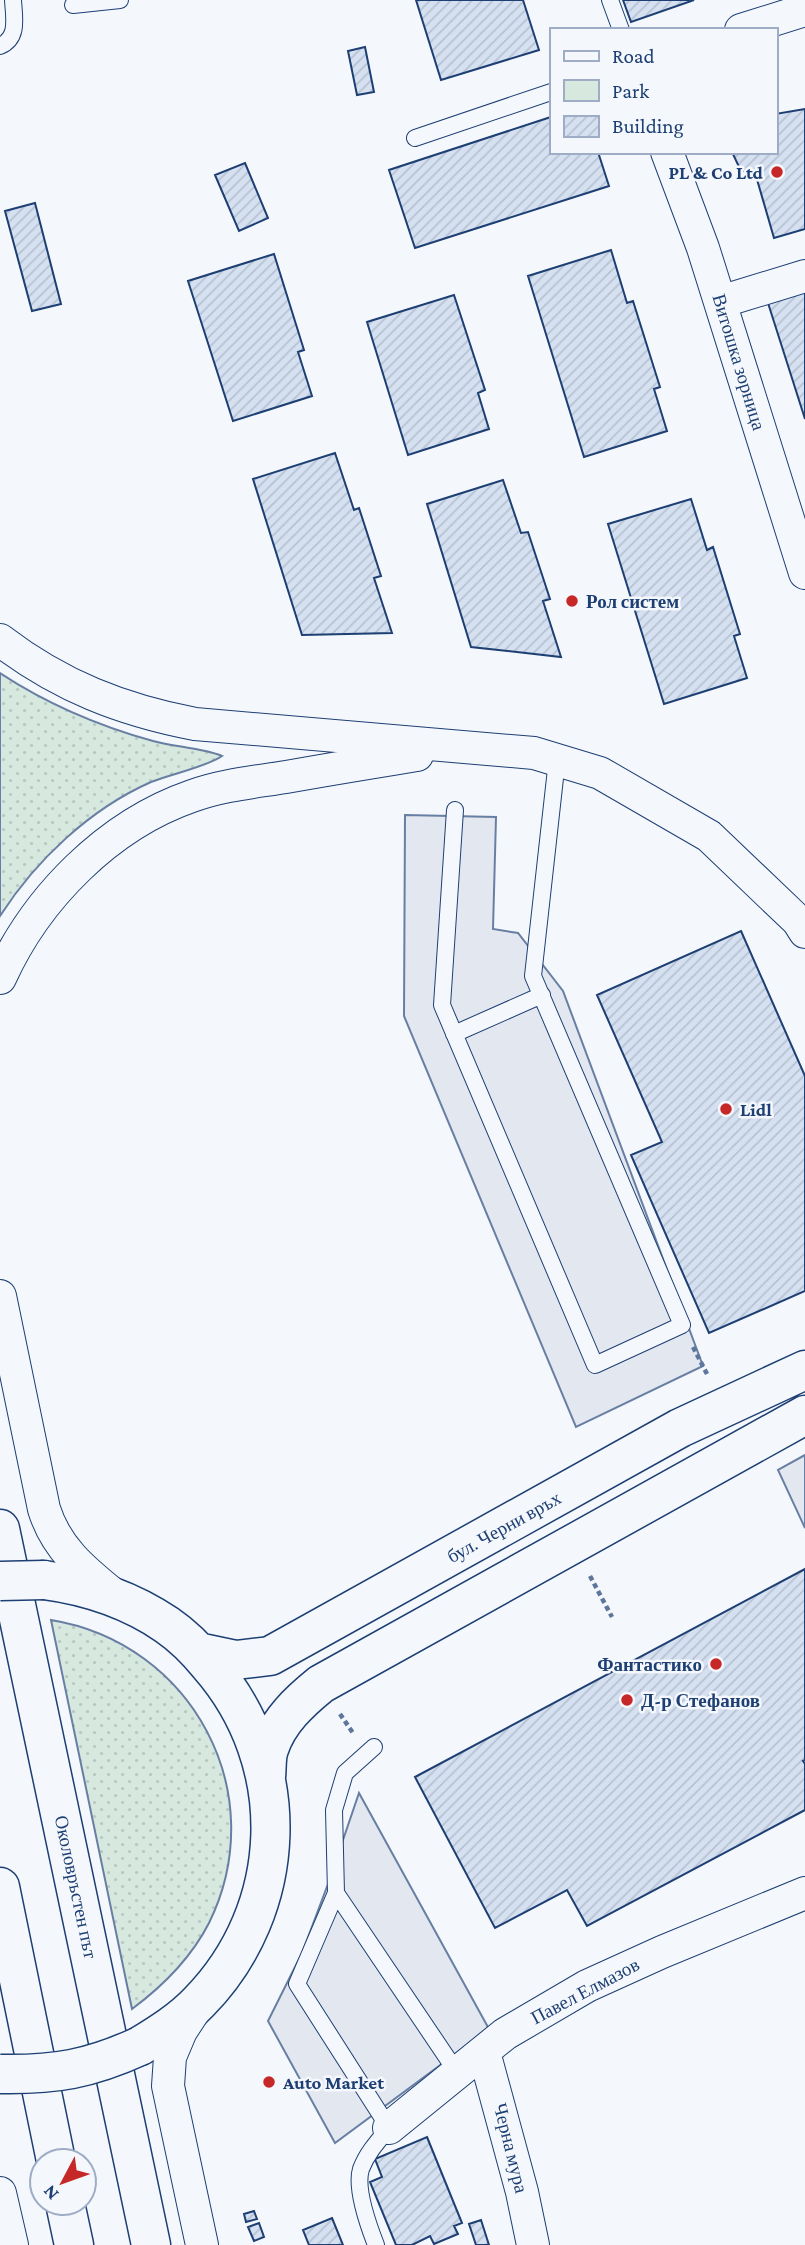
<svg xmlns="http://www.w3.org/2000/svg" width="805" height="2245" viewBox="0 0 805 2245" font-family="'Crimson Pro',serif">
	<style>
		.green { fill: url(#green-dots); stroke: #687fa3; stroke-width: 2 }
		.parking { fill: #e3e8f0; stroke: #687fa3; stroke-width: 2 }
		.building { fill: url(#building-hatch); stroke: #1d3f73; stroke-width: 2 }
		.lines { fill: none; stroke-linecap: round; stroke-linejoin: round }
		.service-casing { stroke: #1d3f73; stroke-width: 18 }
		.minor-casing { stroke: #1d3f73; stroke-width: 34 }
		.secondary-casing { stroke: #1d3f73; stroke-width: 41 }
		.trunk-casing { stroke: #1d3f73; stroke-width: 41 }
		.path { stroke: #5e769c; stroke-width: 4.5; stroke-dasharray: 5 3.5; stroke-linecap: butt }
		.service { stroke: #f4f7fb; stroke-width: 16 }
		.minor { stroke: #f4f7fb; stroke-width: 32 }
		.secondary { stroke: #f4f7fb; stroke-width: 38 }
		.trunk { stroke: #f4f7fb; stroke-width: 38 }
		.secondary-bridge-casing { stroke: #1d3f73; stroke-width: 41; stroke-linecap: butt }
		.secondary-bridge { stroke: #f4f7fb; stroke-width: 38 }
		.poi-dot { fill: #c62828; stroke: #f4f7fb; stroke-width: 2.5 }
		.labels { text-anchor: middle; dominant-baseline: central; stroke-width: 5; stroke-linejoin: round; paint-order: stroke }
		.poi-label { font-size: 19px; font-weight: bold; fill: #1d3f73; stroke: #f4f7fb; text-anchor: start }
		.street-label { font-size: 19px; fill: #1d3f73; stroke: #f4f7fb }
	</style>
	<defs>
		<pattern id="green-dots" width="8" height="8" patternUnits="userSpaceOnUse" patternTransform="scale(1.75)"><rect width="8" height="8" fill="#d7e8df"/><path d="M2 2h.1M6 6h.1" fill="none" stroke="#b8c8c3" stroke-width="1.8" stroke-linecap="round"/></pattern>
		<pattern id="building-hatch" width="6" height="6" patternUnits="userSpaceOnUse" patternTransform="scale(1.75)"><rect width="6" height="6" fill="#d5e0f0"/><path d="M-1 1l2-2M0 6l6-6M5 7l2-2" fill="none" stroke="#b6c1d1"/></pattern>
	</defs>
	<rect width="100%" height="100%" fill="#f4f7fb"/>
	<path class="green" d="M 0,673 C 47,704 99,726 153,741 C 174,747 203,748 222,756 C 206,767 171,774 151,782 C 90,809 36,860 0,916 Z
		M 51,1620 C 192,1643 273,1793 209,1923 C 191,1958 163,1986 132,2009 Z"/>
	<path class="parking" d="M 405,815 L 496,817 L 493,929 L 518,933 L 563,991 L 703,1366 L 576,1427 L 404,1016 Z
		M 805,1455 L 805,1528 L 778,1470 Z
		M 359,1793 L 489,2029 L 335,2143 L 268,2021 L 302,1953 L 328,1884 Z"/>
	<path class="building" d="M 416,0 L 523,0 L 539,50 L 441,80 Z
		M 623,0 L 694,0 L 631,22 Z
		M 365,47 L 374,92 L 357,95 L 348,51 Z
		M 805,109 L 805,229 L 774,238 L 756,176 L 740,169 L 732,152 L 775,152 L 775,114 Z
		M 551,117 L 551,152 L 598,152 L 609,186 L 415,248 L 389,170 Z
		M 245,163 L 268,218 L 239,231 L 215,175 Z
		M 35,203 L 61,304 L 32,311 L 5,211 Z
		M 611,250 L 627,303 L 633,301 L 660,387 L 654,389 L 667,431 L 584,457 L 528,276 Z
		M 274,254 L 304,350 L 298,352 L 312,396 L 233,421 L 188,281 Z
		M 805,291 L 805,419 L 768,303 Z
		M 454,295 L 485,390 L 478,393 L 489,429 L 408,455 L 367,322 Z
		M 335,453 L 354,510 L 359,508 L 381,576 L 374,578 L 392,633 L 302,635 L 253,479 Z
		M 503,480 L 521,533 L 528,532 L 550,599 L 543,601 L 561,657 L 471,647 L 427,504 Z
		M 691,499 L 707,550 L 713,547 L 740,634 L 734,636 L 747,678 L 664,704 L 608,524 Z
		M 741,931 L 805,1076 L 805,1291 L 709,1333 L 631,1155 L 662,1142 L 597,995 Z
		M 805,1569 L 805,1760 L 803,1761 L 805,1764 L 805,1810 L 587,1926 L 567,1890 L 495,1928 L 415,1777 Z
		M 427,2137 L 462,2223 L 454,2226 L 458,2234 L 434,2244 L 430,2236 L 412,2245 L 396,2245 L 370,2182 L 382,2177 L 375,2159 Z
		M 254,2211 L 257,2219 L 246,2222 L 244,2214 Z
		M 332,2218 L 343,2245 L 309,2245 L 303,2230 Z
		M 481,2220 L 489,2245 L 476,2245 L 469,2224 Z
		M 259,2223 L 264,2237 L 254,2241 L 248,2227 Z"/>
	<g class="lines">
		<defs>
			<path id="service" d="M 610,0 L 621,30
				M 73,5 L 120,0
				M 0,46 C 19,38 14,18 13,0
				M 415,138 L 551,92
				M 455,810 L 442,1005 L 595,1365 L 682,1325 L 533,976 L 557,760
				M 454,1034 L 542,995
				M 374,1747 L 345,1773 L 334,1810 L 336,1893 L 458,2074
				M 336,1893 L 297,1984 L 389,2128 C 378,2141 367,2153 361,2169 C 355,2188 369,2227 376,2245"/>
			<path id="minor" d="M 741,30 L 805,10
				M 667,152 L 703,248 L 805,573
				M 720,302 L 805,276
				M 0,640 C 60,686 122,710 195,724 L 534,753 L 600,773 L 709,836 L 798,921 L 805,932
				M 0,978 C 36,898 108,825 192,796 C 222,785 255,782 286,777 C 330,769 374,762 417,755
				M 0,1296 L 44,1509 C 56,1548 83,1570 114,1595
				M 194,2011 L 181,2031 L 170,2057 L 168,2086 L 202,2245
				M 484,2052 L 522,2192 L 533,2245
				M 389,2128 L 505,2034 L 587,1986 L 662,1952 L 805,1893
				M 0,2193 L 12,2245"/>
			<path id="secondary" d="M 44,1580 C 89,1586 129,1599 167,1625 C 183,1636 197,1650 209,1665 C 295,1763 290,1909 199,2002 C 182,2020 161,2033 140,2046
				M 198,1652 L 236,1660 L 270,1656 L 680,1428 L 805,1370
				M 266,1777 C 267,1768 266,1757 269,1749 C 278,1721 300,1701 321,1684 L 805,1415"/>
			<path id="trunk" d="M 0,1529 L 151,2245
				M 0,1887 L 56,2161
				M 65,2203 L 74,2245"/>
		</defs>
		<use href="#service" class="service-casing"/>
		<use href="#minor" class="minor-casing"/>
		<use href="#secondary" class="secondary-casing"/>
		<use href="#trunk" class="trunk-casing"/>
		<path class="path" d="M 693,1347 L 707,1374
			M 590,1576 L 612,1617
			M 340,1714 L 353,1733"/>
		<use href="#service" class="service"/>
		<use href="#minor" class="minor"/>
		<use href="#secondary" class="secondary"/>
		<use href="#trunk" class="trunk"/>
		<defs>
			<path id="secondary-bridge" d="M 0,1581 L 44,1580
				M 0,2074 C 55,2075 90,2069 140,2046"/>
		</defs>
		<use href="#secondary-bridge" class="secondary-bridge-casing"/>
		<use href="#secondary-bridge" class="secondary-bridge"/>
	</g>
	<g class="poi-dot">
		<circle cx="777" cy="172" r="7"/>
		<circle cx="572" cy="601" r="7"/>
		<circle cx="726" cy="1109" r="7"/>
		<circle cx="716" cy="1664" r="7"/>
		<circle cx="627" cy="1700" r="7"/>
		<circle cx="269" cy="2082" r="7"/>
	</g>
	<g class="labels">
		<g class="poi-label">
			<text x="763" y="172" text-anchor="end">PL &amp; Co Ltd</text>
			<text x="586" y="601">Рол систем</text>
			<text x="740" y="1109">Lidl</text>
			<text x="702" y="1664" text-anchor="end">Фантастико</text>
			<text x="641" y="1700">Д-р Стефанов</text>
			<text x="283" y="2082">Auto Market</text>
		</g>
		<g class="street-label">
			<text transform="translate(739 362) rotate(73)">Витошка зорница</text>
			<text transform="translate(504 1527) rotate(-29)">бул. Черни връх</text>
			<text transform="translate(76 1887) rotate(78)">Околовръстен път</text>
			<text transform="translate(585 1991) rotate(-28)">Павел Елмазов</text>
			<text transform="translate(511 2148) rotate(76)">Черна мура</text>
		</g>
	</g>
	<rect x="550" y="28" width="228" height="126" fill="#f4f7fb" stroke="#9eadc5" stroke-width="2"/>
	<rect x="564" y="51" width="35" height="10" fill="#f4f7fb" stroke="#9eadc5" stroke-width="2"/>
	<text x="612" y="63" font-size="21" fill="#1d3f73">Road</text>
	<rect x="564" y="80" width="35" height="21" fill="#d7e8df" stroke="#9eadc5" stroke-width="2"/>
	<text x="612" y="98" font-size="21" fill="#1d3f73">Park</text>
	<rect x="564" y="116" width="35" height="21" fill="url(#building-hatch)" stroke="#9eadc5" stroke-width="2"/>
	<text x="612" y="133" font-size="21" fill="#1d3f73">Building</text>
	<g transform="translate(63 2182) rotate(229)"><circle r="33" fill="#f4f7fb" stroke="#9eadc5" stroke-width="2"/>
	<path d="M0-5L12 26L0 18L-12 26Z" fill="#c62828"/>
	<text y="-10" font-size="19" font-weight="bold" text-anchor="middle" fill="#1d3f73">N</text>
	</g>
</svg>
